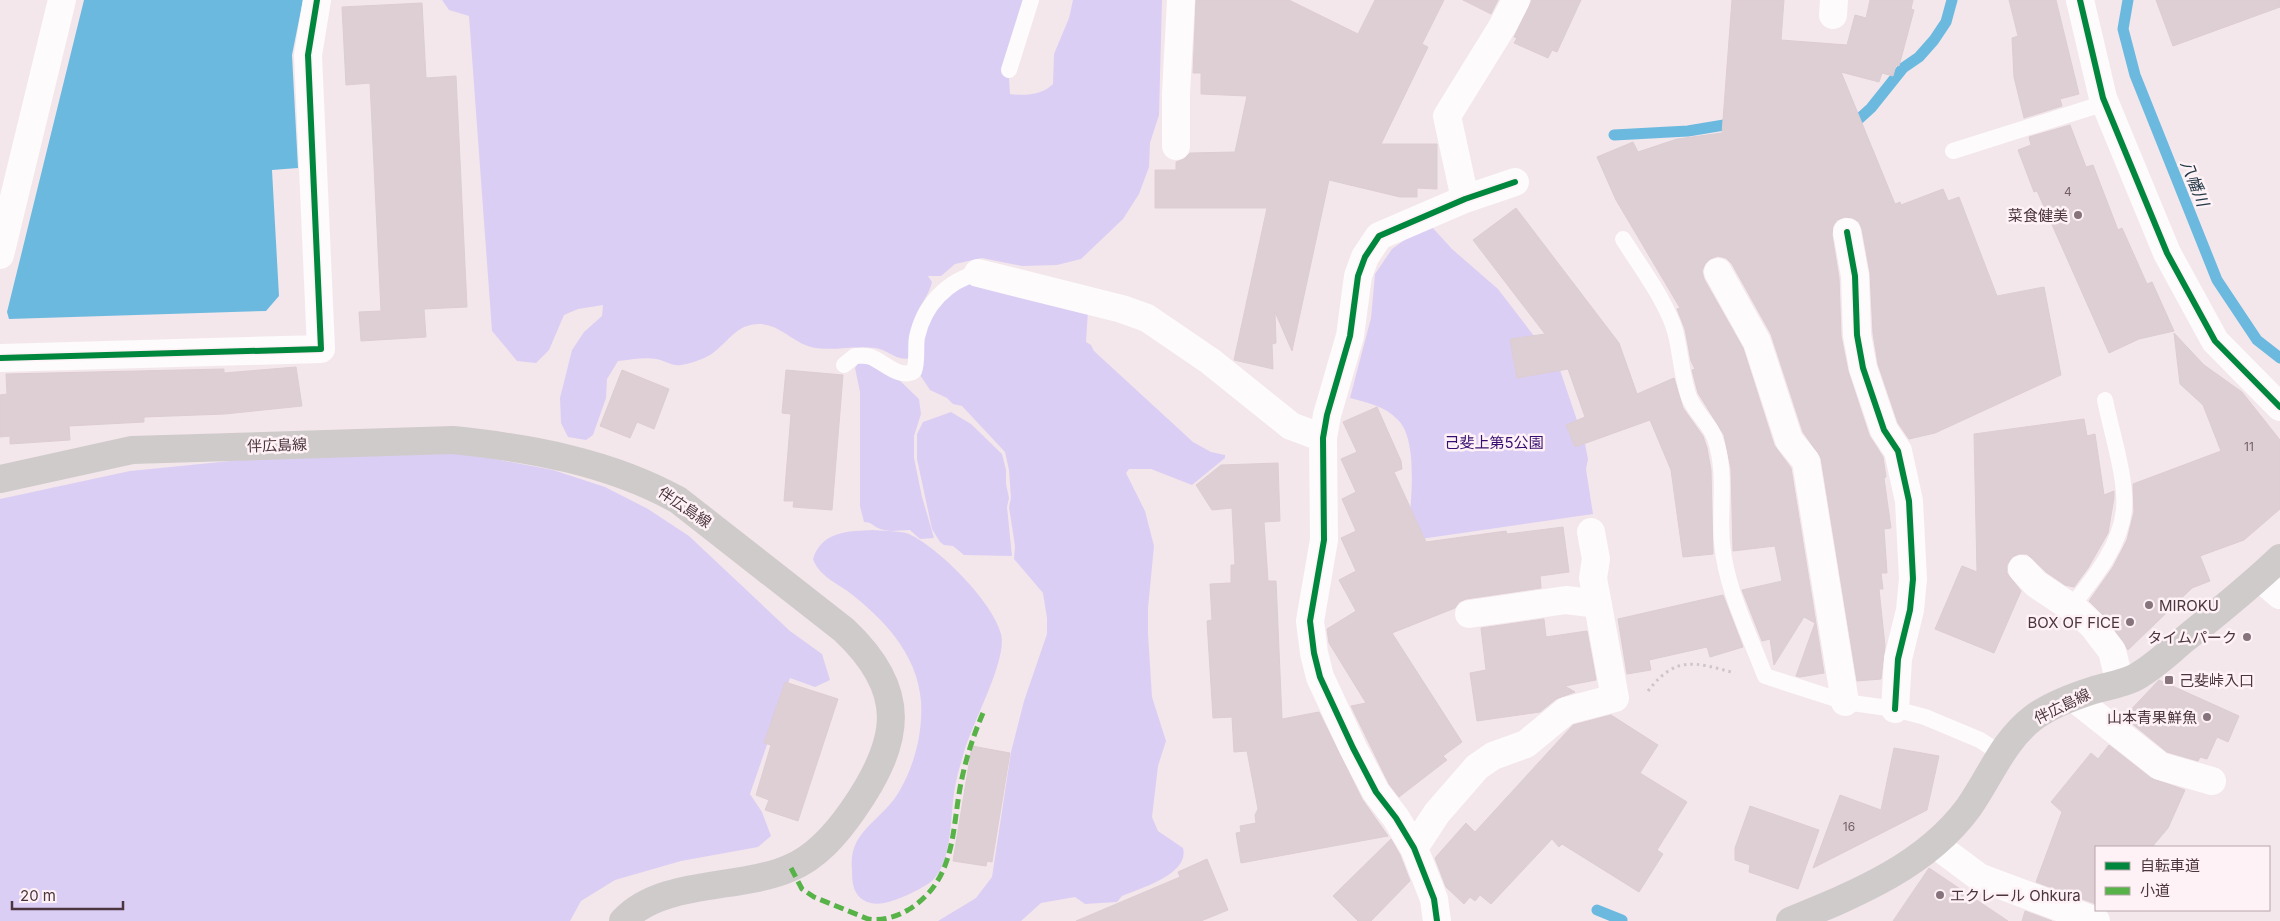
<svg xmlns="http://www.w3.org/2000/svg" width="2280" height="921" viewBox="0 0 2280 921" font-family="Inter,'Noto Sans JP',sans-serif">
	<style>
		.green { fill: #dbcef4 }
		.water { fill: #6cb9e0 }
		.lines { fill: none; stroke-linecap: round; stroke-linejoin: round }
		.stream { stroke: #6cb9e0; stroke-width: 11 }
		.building { fill: #decfd5; stroke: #ddcdd3 }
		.path { stroke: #cec6c9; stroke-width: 3; stroke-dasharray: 2.5 4; stroke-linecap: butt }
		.service { stroke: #fdfbfc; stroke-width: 16 }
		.minor { stroke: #fdfbfc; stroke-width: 28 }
		.secondary { stroke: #d0cbcb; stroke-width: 28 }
		.quiet { stroke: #57b247; stroke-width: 5; stroke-dasharray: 10 5; stroke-linecap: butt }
		.cycleway-casing { stroke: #fef2f6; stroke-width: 9 }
		.cycleway { stroke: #00873e; stroke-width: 6 }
		.poi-dot { fill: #86737b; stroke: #fef2f6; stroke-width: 2 }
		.labels { text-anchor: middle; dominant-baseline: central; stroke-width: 5; stroke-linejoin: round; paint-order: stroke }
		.number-label { font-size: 12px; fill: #745f67 }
		.poi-label { font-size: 15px; fill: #4c353e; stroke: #fef2f6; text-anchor: end }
		.park-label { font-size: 15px; fill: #380d71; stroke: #fef2f6 }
		.street-label { font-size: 15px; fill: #4c353e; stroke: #fef2f6 }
		.water-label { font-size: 16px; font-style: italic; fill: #223a47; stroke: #fef2f6 }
	</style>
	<rect width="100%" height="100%" fill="#f3e7eb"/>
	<path class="green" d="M 442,0 L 1026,0 L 1005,64 L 1009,78 L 1010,94 C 1025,96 1042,95 1053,84 L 1054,54 L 1069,18 L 1073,0 L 1162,0 L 1159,115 L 1150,143 L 1149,167 L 1139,194 L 1123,219 L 1081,259 L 1057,265 L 1022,266 L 982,258 L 955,264 L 941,276 L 928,276 L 932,282 C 929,295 921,303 916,315 C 911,328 911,344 910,358 C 897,362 887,349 875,348 C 853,345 832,352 811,347 C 793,342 779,324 759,324 C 737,324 729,341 713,353 C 704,359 692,363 681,365 C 673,367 664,360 656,359 C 644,357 630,360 618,361 L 607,379 L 606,398 L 593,435 L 586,440 L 568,437 L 561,423 L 560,398 L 572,350 L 584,332 L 602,316 L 603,305 L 578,309 L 564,315 L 549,350 L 536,363 L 517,361 L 492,331 L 469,16 L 449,10 Z
		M 1431,226 L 1452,249 L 1498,289 L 1560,370 L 1585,444 L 1588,459 L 1586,469 L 1593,514 L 1407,541 C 1410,513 1420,441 1398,420 C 1385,406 1368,403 1350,398 L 1371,318 L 1375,274 L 1392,249 L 1413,234 Z
		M 966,283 L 1088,310 L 1086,342 L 1091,345 L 1094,351 L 1193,442 L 1211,452 L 1225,455 L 1225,458 L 1192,485 L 1151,469 L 1129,469 L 1126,473 L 1145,511 L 1154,546 L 1148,608 L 1148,634 L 1152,697 L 1166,741 L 1158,766 L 1152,817 L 1158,831 L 1183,848 C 1190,874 1141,888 1122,896 L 1117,902 L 1085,904 L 1075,897 L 1041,903 L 1021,921 L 938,921 L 976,898 L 992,877 L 1011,752 L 1024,701 L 1047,634 L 1047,618 L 1043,593 L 1014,559 L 1015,546 L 1009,507 L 1011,498 L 1009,470 L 1005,452 L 962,406 L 953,404 L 947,398 L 930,390 L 920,375 L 920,342 L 934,304 Z
		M 860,360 L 894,375 L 919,399 L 921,414 L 914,436 L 914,458 L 922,497 L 934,538 L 920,539 L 910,530 C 900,530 888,533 878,528 C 872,525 871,522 864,522 L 860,506 L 860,392 L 855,368 Z
		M 951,412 L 971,424 L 1002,454 L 1006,470 L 1006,484 L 1009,498 L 1007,507 L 1012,556 L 964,555 L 953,546 L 944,545 L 940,542 L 932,529 L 917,459 L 917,434 L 923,422 Z
		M 340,450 L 468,454 L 553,470 L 605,487 L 648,509 L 689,536 L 790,631 L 822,654 L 830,680 L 815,687 L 790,678 L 750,794 L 762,812 L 771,836 L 758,847 L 681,861 L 615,880 L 581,901 L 570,921 L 0,921 L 0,499 L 130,471 Z
		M 873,530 C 882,531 903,531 909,534 C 939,548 993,602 1001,634 C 1008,659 972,723 964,752 C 961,763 957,775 955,787 C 950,813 953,861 933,880 C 926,887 902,898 892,901 C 877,906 860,905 854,888 C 852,882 852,875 852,869 C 848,830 883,821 900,790 C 915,764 923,731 921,701 C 917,653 883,618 846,590 C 834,582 818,574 813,559 C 822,531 848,531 873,530 Z"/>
	<path class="water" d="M 84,0 L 303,0 L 292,55 L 298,168 L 272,170 L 279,296 L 266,311 L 9,319 L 7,312 Z"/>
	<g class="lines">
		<path class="stream" d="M 2128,0 L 2123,29 L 2135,75 L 2217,280 L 2257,340 L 2280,358
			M 1847,124 L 1860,118 L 1871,108 L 1903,68 L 1919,57 L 1934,40 L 1946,22 L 1952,0
			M 1614,135 L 1688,131 L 1736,123
			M 1597,910 L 1622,920"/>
	</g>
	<path class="building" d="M 1196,0 L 1289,0 L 1358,34 L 1375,0 L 1444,0 L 1422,44 L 1428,47 L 1381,144 L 1437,144 L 1437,189 L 1417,188 L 1417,197 L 1400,197 L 1329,180 L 1292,351 L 1275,312 L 1276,343 L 1272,344 L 1273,369 L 1234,360 L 1267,208 L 1155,208 L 1155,170 L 1176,170 L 1176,162 L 1184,159 L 1190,153 L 1235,152 L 1247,96 L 1201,94 L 1201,73 L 1193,73 Z
		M 1463,0 L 1498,0 L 1491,14 Z
		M 1532,0 L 1581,0 L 1557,52 L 1552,50 L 1548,58 L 1514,43 L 1517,38 L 1514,37 Z
		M 1732,0 L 1784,0 L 1781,40 L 1847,45 L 1855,15 L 1866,18 L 1870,0 L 1913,0 L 1911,9 L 1914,10 L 1899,66 L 1896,65 L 1893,76 L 1882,73 L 1879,82 L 1841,72 L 1895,204 L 1900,202 L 1901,205 L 1943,189 L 1948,201 L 1959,197 L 1997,296 L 2044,287 L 2061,375 L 1935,433 L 1909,439 L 1898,423 L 1878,364 L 1873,333 L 1870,273 L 1862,229 L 1859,222 L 1853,218 L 1845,217 L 1837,220 L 1833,226 L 1832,235 L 1839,278 L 1841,336 L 1848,371 L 1869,435 L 1883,457 L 1886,477 L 1884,478 L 1891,528 L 1884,529 L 1887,573 L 1881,573 L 1883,589 L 1879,589 L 1885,646 L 1881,679 L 1857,681 L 1821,458 L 1803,432 L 1771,334 L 1732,264 L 1726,258 L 1718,256 L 1710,259 L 1705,264 L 1702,271 L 1704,279 L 1743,348 L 1774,445 L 1791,468 L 1824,673 L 1800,677 L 1796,676 L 1815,623 L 1804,617 L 1774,665 L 1770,639 L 1762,641 L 1742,590 L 1782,581 L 1775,546 L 1733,551 L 1731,469 L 1724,435 L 1698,393 L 1692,370 L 1695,369 L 1691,361 L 1685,329 L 1677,309 L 1680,308 L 1616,200 L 1597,157 L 1633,142 L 1638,152 L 1677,139 L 1722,133 Z
		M 2009,0 L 2056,0 L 2079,94 L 2060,99 L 2062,106 L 2024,118 L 2014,77 L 2012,38 L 2018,36 Z
		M 2156,0 L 2280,0 L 2280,7 L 2173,46 Z
		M 422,3 L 426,78 L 456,76 L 467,307 L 424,309 L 426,337 L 361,341 L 359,312 L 381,311 L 370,83 L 346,85 L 342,7 Z
		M 2070,125 L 2086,167 L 2093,165 L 2118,230 L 2122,228 L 2147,284 L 2152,282 L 2174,331 L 2139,339 L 2109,353 L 2037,191 L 2034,192 L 2018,150 L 2031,145 L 2029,137 Z
		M 1516,208 L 1619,343 L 1637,394 L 1674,378 L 1683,408 L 1703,436 L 1707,448 L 1711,470 L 1713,554 L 1683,557 L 1671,470 L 1650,420 L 1575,447 L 1566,425 L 1585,417 L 1568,369 L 1517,378 L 1510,339 L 1545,334 L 1473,240 Z
		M 2174,333 L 2204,365 L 2242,392 L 2280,440 L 2280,509 L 2244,540 L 2200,556 L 2210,581 L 2192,588 L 2128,650 L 2105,617 L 2089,601 L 2113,567 L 2127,540 L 2134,512 L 2133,484 L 2221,451 L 2203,405 L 2180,384 Z
		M 296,367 L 302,406 L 225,414 L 144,417 L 144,422 L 69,426 L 70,440 L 10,444 L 10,436 L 0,437 L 0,395 L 7,394 L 6,374 L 224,369 L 224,373 Z
		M 622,370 L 669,389 L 654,429 L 637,422 L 630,438 L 600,426 Z
		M 786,370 L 843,375 L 832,510 L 793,507 L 794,501 L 784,501 L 791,414 L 782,413 Z
		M 1377,407 L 1401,461 L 1402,469 L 1394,472 L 1426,542 L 1506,531 L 1507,534 L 1563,527 L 1569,572 L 1540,576 L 1541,588 L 1466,599 L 1459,602 L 1455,608 L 1392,633 L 1462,742 L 1443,756 L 1447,760 L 1399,797 L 1389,784 L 1351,706 L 1366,703 L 1329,643 L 1327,629 L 1356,611 L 1339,580 L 1356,571 L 1341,538 L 1356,531 L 1342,499 L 1356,492 L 1341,459 L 1357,452 L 1343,422 Z
		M 2084,419 L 2087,436 L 2095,434 L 2104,495 L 2114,491 L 2114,498 L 2108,533 L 2088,568 L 2074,587 L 2065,585 L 2046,572 L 2027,554 L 2019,554 L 2012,557 L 2007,565 L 2007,573 L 2021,591 L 1994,653 L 1935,629 L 1962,566 L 1977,572 L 1974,434 Z
		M 1278,463 L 1280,521 L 1264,522 L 1268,581 L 1276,581 L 1282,719 L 1319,712 L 1362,799 L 1388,836 L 1241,863 L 1236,833 L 1241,832 L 1240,826 L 1256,823 L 1255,815 L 1258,809 L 1247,751 L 1234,752 L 1232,717 L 1213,718 L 1207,621 L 1212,620 L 1210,584 L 1231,583 L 1231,565 L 1235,565 L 1232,508 L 1212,510 L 1196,485 L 1221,465 Z
		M 1723,595 L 1743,647 L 1710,657 L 1707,647 L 1649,660 L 1651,670 L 1627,674 L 1618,619 Z
		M 1544,619 L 1546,637 L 1587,631 L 1596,680 L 1565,686 L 1575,692 L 1556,699 L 1540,712 L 1477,721 L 1470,673 L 1486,670 L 1481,628 Z
		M 2159,680 L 2239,716 L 2228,742 L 2217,737 L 2207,759 L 2200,757 L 2198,761 L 2167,752 L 2124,717 Z
		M 785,682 L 838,699 L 798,821 L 765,810 L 769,800 L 756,795 L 771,745 L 764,743 Z
		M 1611,715 L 1658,745 L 1640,773 L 1687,802 L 1657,850 L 1663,854 L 1639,892 L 1562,844 L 1559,847 L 1552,839 L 1491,904 L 1480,895 L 1475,901 L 1470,897 L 1464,904 L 1446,887 L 1435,858 L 1466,823 L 1475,832 L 1573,725 Z
		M 2109,745 L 2151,778 L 2185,790 L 2168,828 L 2152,847 L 2096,847 L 2096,904 L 2036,882 L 2062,812 L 2051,802 L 2091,753 L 2098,759 Z
		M 972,746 L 1010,753 L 992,862 L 987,861 L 986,866 L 953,861 Z
		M 1894,748 L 1939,756 L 1927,810 L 1813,868 L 1840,795 L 1881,810 Z
		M 1750,806 L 1819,830 L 1798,889 L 1749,872 L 1750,865 L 1735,860 L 1735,848 Z
		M 1391,839 L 1400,855 L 1410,881 L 1371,921 L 1358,921 L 1333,896 Z
		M 1207,859 L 1228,910 L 1201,921 L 1076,921 L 1180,877 L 1178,872 Z
		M 1929,868 L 2008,921 L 1893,921 Z
		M 2025,911 L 2052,921 L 2022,921 Z"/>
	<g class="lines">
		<path class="path" d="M 1648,691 C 1676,655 1694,662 1735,673"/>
		<path class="service" d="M 1009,70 L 1031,0
			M 1953,151 L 2105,103
			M 1623,239 C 1639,265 1667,302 1675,331 C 1681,353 1681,375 1689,397 C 1696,415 1712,424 1717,445 C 1726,477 1719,511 1722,543 C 1726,589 1749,633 1765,676 L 1845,702 L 1895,709 L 1925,717 L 1980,740 L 2001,754
			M 844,365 L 855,356 C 861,356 866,355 871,357 C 884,362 900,380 914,371 C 918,361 915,348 917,337 C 924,305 947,281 978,273
			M 2071,607 C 2093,579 2120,547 2124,510 C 2127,479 2111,431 2105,400"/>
		<path class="minor" d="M 2080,0 L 2103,98 L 2167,253 L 2215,341 L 2280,407
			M 1833,15 L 1834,0
			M 1176,146 L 1176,93 L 1181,0
			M 1465,199 L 1447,116 L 1502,27 L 1516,0
			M 1847,232 L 1855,276 L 1857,335 L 1863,368 L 1884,430 L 1898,451 L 1909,501 L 1913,579 L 1910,610 L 1898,659 L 1895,709
			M 0,255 L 62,0
			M 1718,272 L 1757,342 L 1789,440 L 1806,461 L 1845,702
			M 978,273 L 1122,309 L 1147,318 L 1210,361 L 1291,426 L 1323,438
			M 0,358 L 321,349 L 308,55 L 317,0
			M 2022,569 L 2036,584 L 2078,612 L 2093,626 L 2112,651 L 2120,683
			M 2260,578 L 2280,595
			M 1469,614 L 1566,600 L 1598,604
			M 2074,698 L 2160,766 L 2212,781
			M 1936,845 L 1979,877 L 2096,921
			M 1414,848 L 1437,813 L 1477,767 L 1493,756 L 1526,744 L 1566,711 L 1615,698 L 1593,578 L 1596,559 L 1591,532
			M 1437,921 L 1434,899 L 1414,848 L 1396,818 L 1376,792 L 1353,748 L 1320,677 L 1314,653 L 1310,621 L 1324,540 L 1323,438 L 1327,415 L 1350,336 L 1358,276 L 1365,257 L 1379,236 L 1465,199 L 1515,182"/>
		<path class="secondary" d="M 0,479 L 132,450 L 453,440 C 530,448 609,462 678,500 L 844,630 C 909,691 901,741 853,810 C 837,833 817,857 790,868 C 741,890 661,879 623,921
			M 1790,921 C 1856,894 1926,866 1969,807 C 1990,777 2003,741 2033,718 C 2049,706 2075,696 2094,690 C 2108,686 2122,684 2134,678 C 2153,668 2169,652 2185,639 C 2217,613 2250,587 2280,558"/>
		<path class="quiet" d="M 791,868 L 802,889 L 814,897 L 868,919 C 882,921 896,917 908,910 C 958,879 951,828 962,778 C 967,755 974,734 983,713"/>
		<defs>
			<path id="cycleway" d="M 2080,0 L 2103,98 L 2167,253 L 2215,341 L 2280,407
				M 1847,232 L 1855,276 L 1857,335 L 1863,368 L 1884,430 L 1898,451 L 1909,501 L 1913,579 L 1910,610 L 1898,659 L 1895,709
				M 0,358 L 321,349 L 308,55 L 317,0
				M 1437,921 L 1434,899 L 1414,848 L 1396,818 L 1376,792 L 1353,748 L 1320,677 L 1314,653 L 1310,621 L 1324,540 L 1323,438 L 1327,415 L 1350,336 L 1358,276 L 1365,257 L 1379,236 L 1465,199 L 1515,182"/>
		</defs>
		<use href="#cycleway" class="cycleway-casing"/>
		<use href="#cycleway" class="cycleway"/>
	</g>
	<g class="poi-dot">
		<circle cx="2078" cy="215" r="5"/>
		<circle cx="2149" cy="605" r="5"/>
		<circle cx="2130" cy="622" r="5"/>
		<circle cx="2247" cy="637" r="5"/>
		<rect x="2164" y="675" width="10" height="10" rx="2.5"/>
		<circle cx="2207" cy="717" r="5"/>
		<circle cx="1940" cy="895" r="5"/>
	</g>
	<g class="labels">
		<g class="number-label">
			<text x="2068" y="191">4</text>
			<text x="2249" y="446">11</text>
			<text x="1849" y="826">16</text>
		</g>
		<g class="poi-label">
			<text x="2068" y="215">菜食健美</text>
			<text x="2159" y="605" text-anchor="start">MIROKU</text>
			<text x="2120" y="622">BOX OF FICE</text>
			<text x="2237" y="637">タイムパーク</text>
			<text x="2179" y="680" text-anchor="start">己斐峠入口</text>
			<text x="2197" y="717">山本青果鮮魚</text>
			<text x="1950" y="895" text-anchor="start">エクレール Ohkura</text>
		</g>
		<g class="park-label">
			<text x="1494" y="442">己斐上第5公園</text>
		</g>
		<g class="street-label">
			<text transform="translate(277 445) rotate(-2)">伴広島線</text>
			<text transform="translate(685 507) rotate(34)">伴広島線</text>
			<text transform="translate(2062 706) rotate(-26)">伴広島線</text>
		</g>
		<g class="water-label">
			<text transform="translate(2195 183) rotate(68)">八幡川</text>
		</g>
	</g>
	<rect x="2095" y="846" width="175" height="65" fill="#fef2f6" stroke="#b7a6ac"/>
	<rect x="2105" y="862" width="25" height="8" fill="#00873e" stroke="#b7a6ac"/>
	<text x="2140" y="871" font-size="15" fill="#4c353e">自転車道</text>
	<rect x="2105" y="887" width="25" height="8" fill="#57b247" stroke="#b7a6ac"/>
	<text x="2140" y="896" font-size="15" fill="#4c353e">小道</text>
	<path d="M12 901v8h111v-8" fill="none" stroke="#4c353e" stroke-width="2.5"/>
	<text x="20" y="901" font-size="15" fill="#4c353e" stroke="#fef2f6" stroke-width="4" paint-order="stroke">20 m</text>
</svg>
